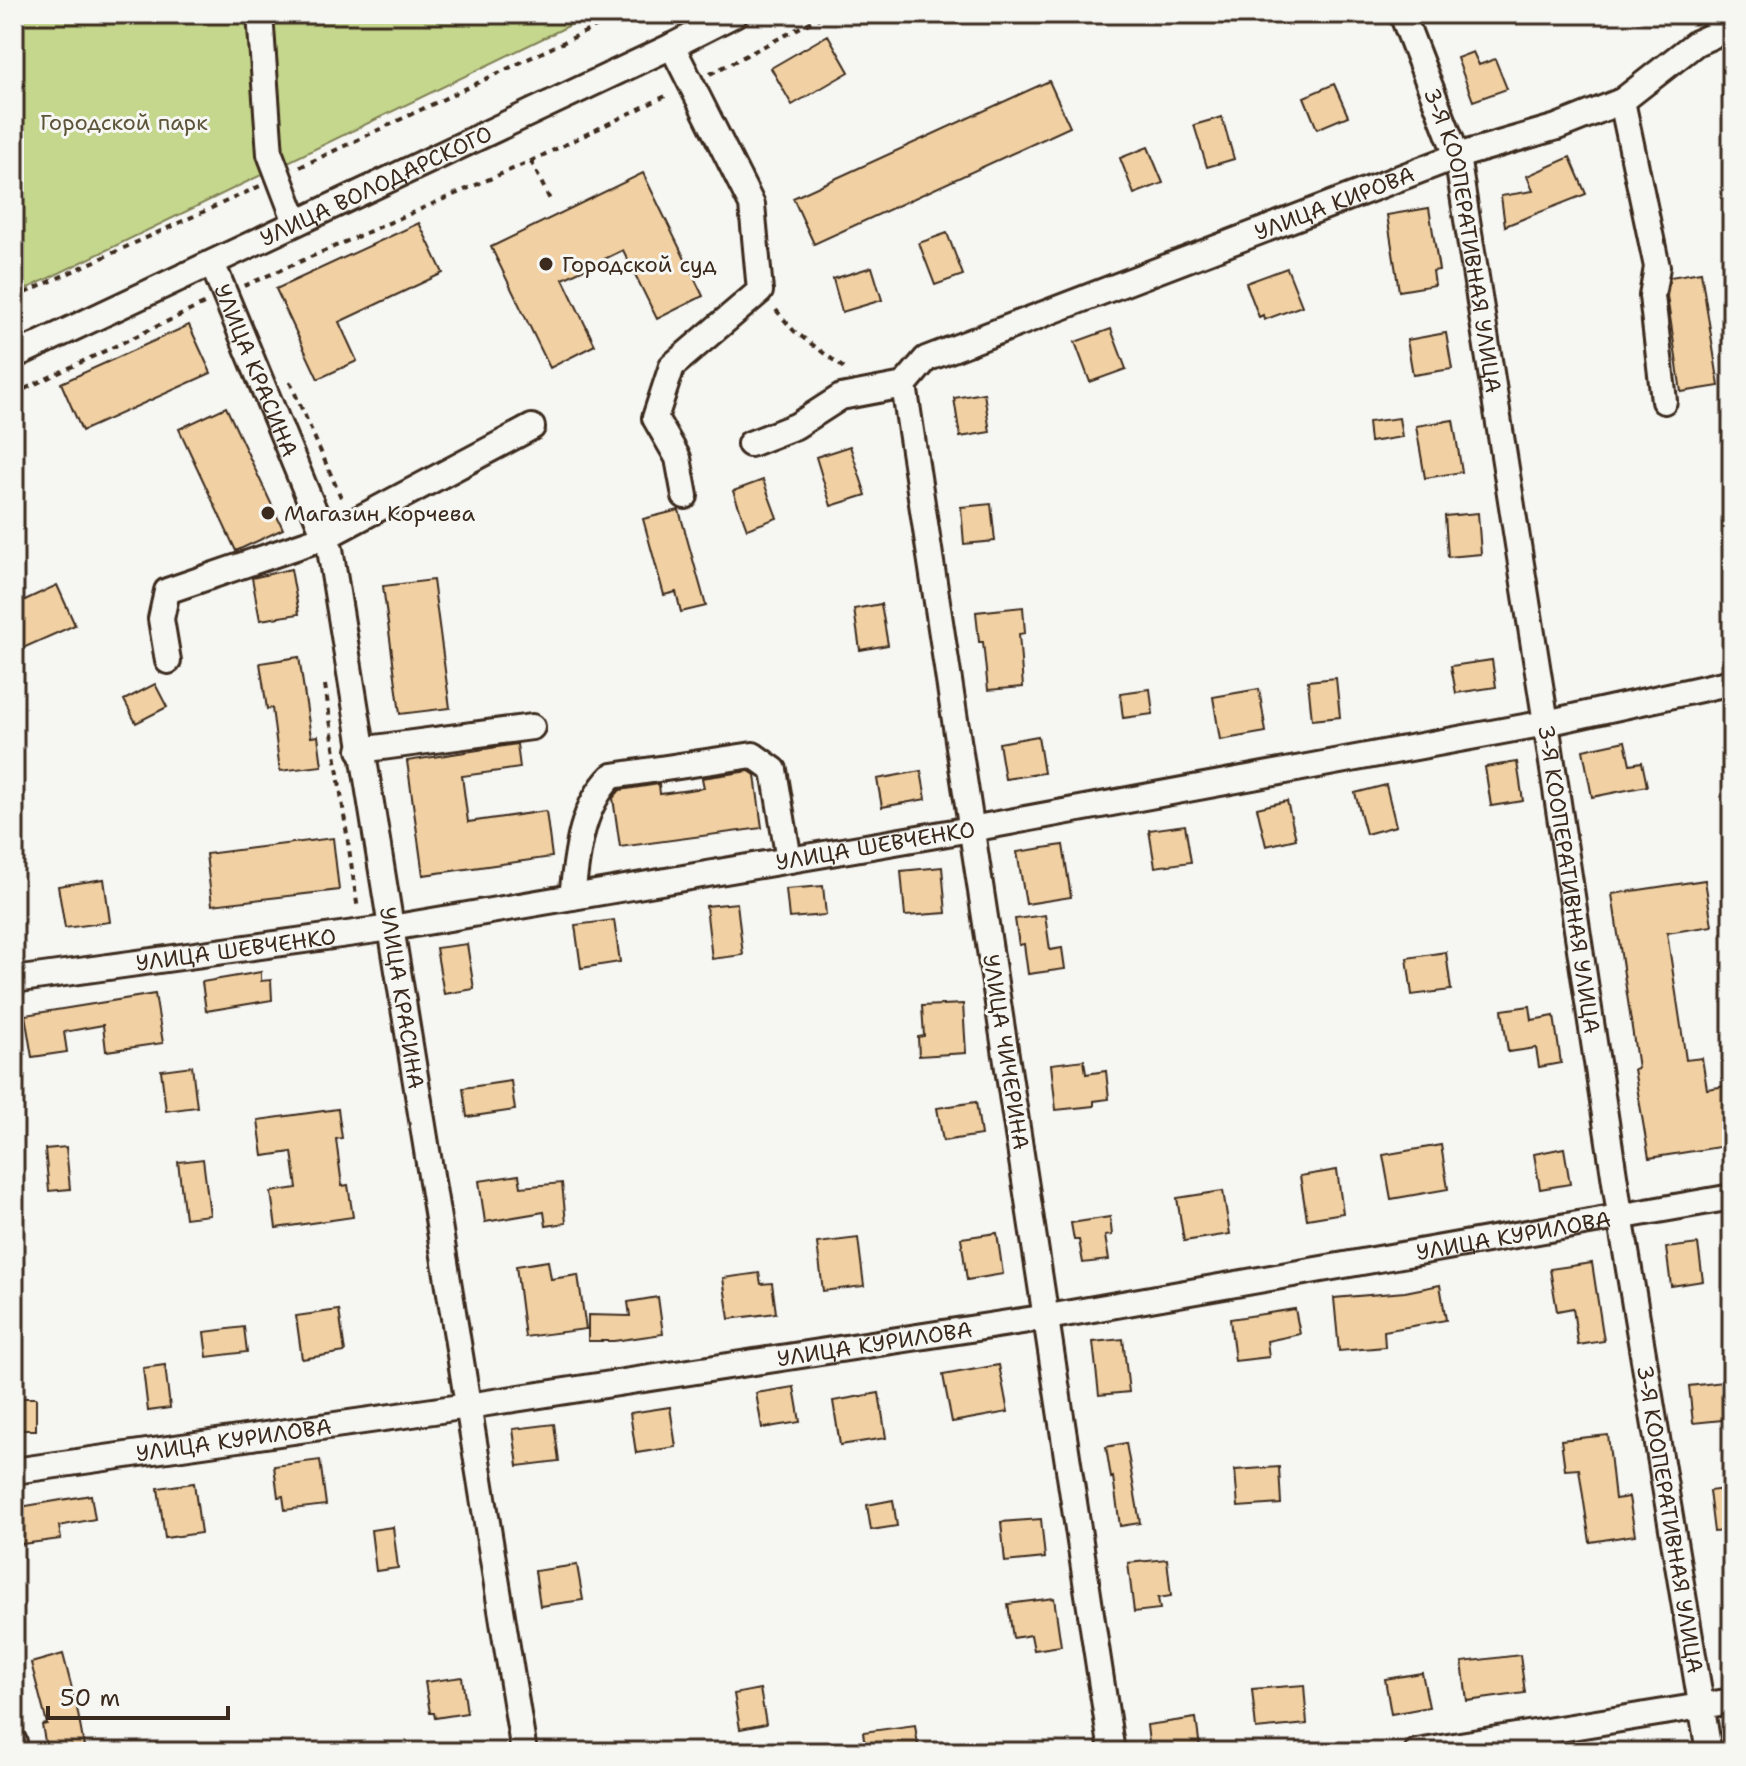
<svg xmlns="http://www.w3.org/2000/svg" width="1746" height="1766" viewBox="0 0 1746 1766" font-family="'Shantell Sans',sans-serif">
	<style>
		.green { fill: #c4d78c; stroke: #808055; stroke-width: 2 }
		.building { fill: #f1d1a3; stroke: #3b2a1e; stroke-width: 2 }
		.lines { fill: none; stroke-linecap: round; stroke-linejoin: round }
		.minor-casing { stroke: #3b2a1e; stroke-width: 30 }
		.path { stroke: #3b2a1e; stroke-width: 4; stroke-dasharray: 6 6; stroke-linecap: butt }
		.minor { stroke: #f6f6f2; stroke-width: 24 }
		.poi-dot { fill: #3b2a1e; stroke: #f6f6f2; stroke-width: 3 }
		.labels { text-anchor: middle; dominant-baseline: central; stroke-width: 6; stroke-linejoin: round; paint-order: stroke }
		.park-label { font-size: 22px; fill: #5d553a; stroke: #f6f6f2 }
		.street-label { font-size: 22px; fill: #3b2a1e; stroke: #f6f6f2 }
		.poi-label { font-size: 22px; fill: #3b2a1e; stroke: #f6f6f2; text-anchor: start }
	</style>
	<rect width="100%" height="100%" fill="#f6f6f2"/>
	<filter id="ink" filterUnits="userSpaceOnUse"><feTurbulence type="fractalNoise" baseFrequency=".0125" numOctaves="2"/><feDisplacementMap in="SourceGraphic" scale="16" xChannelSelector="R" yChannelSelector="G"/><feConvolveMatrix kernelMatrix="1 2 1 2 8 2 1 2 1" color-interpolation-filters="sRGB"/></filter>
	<g filter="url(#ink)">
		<path class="green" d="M 14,14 L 593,14 L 14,295 Z"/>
		<path class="building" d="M 828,35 L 849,72 L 792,105 L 771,68 Z
			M 1473,52 L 1479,65 L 1495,59 L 1507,89 L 1473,101 L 1457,58 Z
			M 1049,81 L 1070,127 L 814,244 L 793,198 Z
			M 1334,84 L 1348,116 L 1317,129 L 1304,97 Z
			M 1222,117 L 1234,159 L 1207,167 L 1194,125 Z
			M 1148,147 L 1163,183 L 1134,194 L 1120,158 Z
			M 1570,157 L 1586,194 L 1505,226 L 1501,196 L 1533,191 L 1527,176 Z
			M 643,173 L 703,296 L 657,319 L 623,250 L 563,279 L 595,345 L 550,368 L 491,247 Z
			M 1429,208 L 1439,270 L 1433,271 L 1435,285 L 1399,291 L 1387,215 Z
			M 419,223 L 443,273 L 339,322 L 357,361 L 318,379 L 276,289 Z
			M 947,233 L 963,275 L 935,285 L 919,243 Z
			M 872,267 L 882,300 L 842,312 L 833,279 Z
			M 1287,268 L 1302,306 L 1264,320 L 1263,315 L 1259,317 L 1246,283 Z
			M 1701,272 L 1719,386 L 1681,392 L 1667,296 L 1670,277 Z
			M 189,325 L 211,373 L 82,431 L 61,383 Z
			M 1111,329 L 1126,369 L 1090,382 L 1075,342 Z
			M 1446,333 L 1452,369 L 1413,375 L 1407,340 Z
			M 984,393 L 990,432 L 960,437 L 954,398 Z
			M 226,407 L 283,529 L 236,551 L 179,429 Z
			M 1399,418 L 1402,437 L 1370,442 L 1368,422 Z
			M 1453,420 L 1462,472 L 1425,478 L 1416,426 Z
			M 850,446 L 866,495 L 831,506 L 816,457 Z
			M 763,480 L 777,518 L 747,529 L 733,491 Z
			M 991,504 L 995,541 L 964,544 L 961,507 Z
			M 679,510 L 706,606 L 681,612 L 676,592 L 664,595 L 643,519 Z
			M 1478,513 L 1481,554 L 1448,557 L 1445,516 Z
			M 291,569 L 299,614 L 260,620 L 252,578 Z
			M 433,580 L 450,708 L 400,714 L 383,586 Z
			M 57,585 L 75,625 L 14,652 L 14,605 Z
			M 881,604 L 888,645 L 860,650 L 854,609 Z
			M 1023,607 L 1025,633 L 1019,634 L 1023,687 L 988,690 L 983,642 L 979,642 L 976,612 Z
			M 299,657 L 311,737 L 318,736 L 322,766 L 280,771 L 272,708 L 267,709 L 260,663 Z
			M 1492,660 L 1496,687 L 1456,693 L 1451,666 Z
			M 1336,678 L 1340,717 L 1312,720 L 1308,681 Z
			M 155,684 L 167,707 L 136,723 L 124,700 Z
			M 1150,689 L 1153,714 L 1123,718 L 1120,693 Z
			M 1259,689 L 1266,732 L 1220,740 L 1213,697 Z
			M 1038,736 L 1044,773 L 1005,779 L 999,743 Z
			M 1625,741 L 1630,764 L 1642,762 L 1647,786 L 1592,797 L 1583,750 Z
			M 517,744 L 520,768 L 462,776 L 468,822 L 546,811 L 552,857 L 423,875 L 407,761 Z
			M 1517,762 L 1523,801 L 1491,806 L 1485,767 Z
			M 749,771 L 755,775 L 762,828 L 620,847 L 613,798 L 620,790 L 659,784 L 660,794 L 704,788 L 702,778 Z
			M 921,771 L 926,799 L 882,807 L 877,779 Z
			M 1386,785 L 1396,826 L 1366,834 L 1355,793 Z
			M 1287,801 L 1296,839 L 1266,846 L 1257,808 Z
			M 1185,825 L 1191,862 L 1155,867 L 1149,830 Z
			M 333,838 L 339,890 L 212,905 L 206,854 Z
			M 1063,845 L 1071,897 L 1026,904 L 1017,852 Z
			M 942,867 L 946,913 L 905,916 L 901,871 Z
			M 104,879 L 110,922 L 65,928 L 58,886 Z
			M 1705,880 L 1712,926 L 1667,933 L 1686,1060 L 1702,1058 L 1707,1089 L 1732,1085 L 1732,1145 L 1649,1158 L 1634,1069 L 1638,1068 L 1612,894 Z
			M 823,886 L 826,915 L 789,918 L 786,889 Z
			M 737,903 L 743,955 L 712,959 L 706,906 Z
			M 1045,915 L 1050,950 L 1062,948 L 1065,969 L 1028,974 L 1024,944 L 1019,945 L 1015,919 Z
			M 614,920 L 620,962 L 581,968 L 575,925 Z
			M 467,944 L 474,989 L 444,994 L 436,948 Z
			M 1446,952 L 1451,990 L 1412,995 L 1407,958 Z
			M 261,972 L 261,981 L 271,980 L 272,1000 L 206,1011 L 202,982 Z
			M 155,994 L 163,1043 L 106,1051 L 103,1025 L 64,1032 L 67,1052 L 32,1057 L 25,1015 Z
			M 963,1004 L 966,1053 L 919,1056 L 918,1037 L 924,1036 L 922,1006 Z
			M 1530,1006 L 1532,1020 L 1554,1016 L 1561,1063 L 1539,1067 L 1536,1048 L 1508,1052 L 1502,1010 Z
			M 1084,1060 L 1086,1074 L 1106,1071 L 1109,1099 L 1094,1101 L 1094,1106 L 1056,1110 L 1051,1064 Z
			M 192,1066 L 197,1107 L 166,1111 L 161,1070 Z
			M 511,1081 L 515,1110 L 467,1117 L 463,1088 Z
			M 976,1102 L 981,1135 L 943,1141 L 937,1108 Z
			M 338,1109 L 342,1138 L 336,1139 L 342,1186 L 348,1185 L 353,1217 L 276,1228 L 271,1192 L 297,1188 L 292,1152 L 263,1156 L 258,1120 Z
			M 1441,1145 L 1448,1189 L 1391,1199 L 1383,1155 Z
			M 66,1147 L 70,1189 L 49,1191 L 45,1149 Z
			M 1564,1148 L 1570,1184 L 1540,1189 L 1534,1154 Z
			M 203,1159 L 210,1215 L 185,1218 L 178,1162 Z
			M 1337,1170 L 1343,1213 L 1307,1219 L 1300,1176 Z
			M 519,1175 L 521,1187 L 562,1183 L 566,1223 L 546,1226 L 544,1212 L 485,1222 L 479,1181 Z
			M 1223,1191 L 1230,1234 L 1184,1241 L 1177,1198 Z
			M 1110,1217 L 1112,1235 L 1105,1236 L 1109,1260 L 1083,1263 L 1079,1240 L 1074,1240 L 1071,1223 Z
			M 997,1233 L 1003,1274 L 967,1280 L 961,1238 Z
			M 858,1238 L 864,1286 L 823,1291 L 817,1243 Z
			M 1698,1244 L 1703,1281 L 1671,1286 L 1666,1248 Z
			M 548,1261 L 551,1279 L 578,1275 L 586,1329 L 525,1337 L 516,1266 Z
			M 1592,1263 L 1604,1341 L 1578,1345 L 1573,1308 L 1557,1311 L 1550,1269 Z
			M 759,1273 L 761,1284 L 772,1283 L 776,1313 L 729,1319 L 723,1278 Z
			M 1440,1285 L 1446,1320 L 1384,1331 L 1385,1347 L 1339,1351 L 1334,1298 L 1405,1292 Z
			M 658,1297 L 663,1334 L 614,1341 L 588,1341 L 588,1315 L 630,1316 L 628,1302 Z
			M 1295,1309 L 1300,1334 L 1267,1341 L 1269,1357 L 1235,1361 L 1230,1319 Z
			M 339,1310 L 345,1352 L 302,1359 L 296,1316 Z
			M 244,1327 L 247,1352 L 207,1357 L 204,1332 Z
			M 1123,1339 L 1129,1392 L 1099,1395 L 1093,1342 Z
			M 165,1365 L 170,1408 L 148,1411 L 143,1368 Z
			M 999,1365 L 1008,1412 L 952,1422 L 943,1375 Z
			M 1732,1381 L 1732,1419 L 1693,1423 L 1689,1386 Z
			M 794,1387 L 800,1422 L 762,1428 L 756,1393 Z
			M 879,1393 L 886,1438 L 840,1445 L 833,1401 Z
			M 14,1398 L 36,1398 L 36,1430 L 14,1430 Z
			M 670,1407 L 676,1447 L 636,1453 L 630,1413 Z
			M 554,1424 L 559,1461 L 518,1466 L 513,1429 Z
			M 1608,1435 L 1615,1499 L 1629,1497 L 1635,1535 L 1590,1542 L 1579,1469 L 1565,1470 L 1561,1440 Z
			M 1126,1443 L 1140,1523 L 1120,1526 L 1113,1477 L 1111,1478 L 1106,1447 Z
			M 320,1460 L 326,1505 L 285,1510 L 283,1496 L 278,1497 L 274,1466 Z
			M 1279,1467 L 1281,1504 L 1238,1507 L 1235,1470 Z
			M 194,1483 L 201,1533 L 165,1538 L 158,1488 Z
			M 1732,1488 L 1732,1530 L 1714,1532 L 1709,1491 Z
			M 91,1495 L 95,1519 L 59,1526 L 61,1539 L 14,1545 L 14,1508 Z
			M 893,1500 L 897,1526 L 871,1530 L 867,1505 Z
			M 1041,1519 L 1045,1558 L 1005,1562 L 1001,1522 Z
			M 393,1527 L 398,1568 L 376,1571 L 371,1530 Z
			M 1167,1559 L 1171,1596 L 1158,1598 L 1160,1609 L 1134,1612 L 1128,1563 Z
			M 577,1565 L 583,1600 L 540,1606 L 535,1571 Z
			M 1054,1598 L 1061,1646 L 1034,1650 L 1031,1635 L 1013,1638 L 1008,1604 Z
			M 63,1654 L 77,1708 L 85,1752 L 47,1752 L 42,1725 L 47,1724 L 31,1663 Z
			M 1520,1655 L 1525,1693 L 1467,1701 L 1462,1662 Z
			M 1422,1673 L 1429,1707 L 1391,1714 L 1385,1679 Z
			M 462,1677 L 467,1713 L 435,1718 L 434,1713 L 430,1713 L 425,1682 Z
			M 1304,1685 L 1307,1724 L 1256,1729 L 1252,1689 Z
			M 760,1689 L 766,1724 L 740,1729 L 734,1694 Z
			M 1196,1718 L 1200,1748 L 1150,1752 L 1147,1725 Z
			M 915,1725 L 919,1752 L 866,1752 L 863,1732 Z"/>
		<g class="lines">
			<defs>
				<g id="minor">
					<path d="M 260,14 L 270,154 L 296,222"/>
					<path id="s1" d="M 1402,14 L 1457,156 L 1546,723 L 1620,1215 L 1709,1752"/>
					<path d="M 672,46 L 752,205 L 760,291 L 672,366 L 655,418 L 678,458 L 685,496"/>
					<path d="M 1622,101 L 1657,267 L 1652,296 L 1664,401"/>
					<path id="s2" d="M 212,263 L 330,549 L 524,1752"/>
					<path id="s3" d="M 14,356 L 672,46 L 735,14"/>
					<path d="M 750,444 L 796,426 L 841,397 L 904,385"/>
					<path d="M 168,661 L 161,619 L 167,591 L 325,537 L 532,427"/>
					<path d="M 360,750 L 532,727"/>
					<path d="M 572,897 C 577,855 580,808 612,776 L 753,755 L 774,770 L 789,860"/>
					<path id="s4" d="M 14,980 L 391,928 L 971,829 L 1546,723 L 1732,682"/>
					<path id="s5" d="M 14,1471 L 468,1406 L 1048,1317 L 1732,1197"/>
					<path d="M 14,1742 L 15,1752"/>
					<path id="s6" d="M 1112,1752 L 904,385 L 926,359 L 1457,156 L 1557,127 L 1622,101 L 1696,43 L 1732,27"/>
					<path d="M 1417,1752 L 1732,1701"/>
				</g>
			</defs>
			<use href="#minor" class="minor-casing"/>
			<path class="path" d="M 710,74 L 826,14
				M 531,161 L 552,204
				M 300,167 L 623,14
				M 244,286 L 531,161 L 670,94
				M 14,298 L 260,186
				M 776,310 L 794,331 L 848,371
				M 290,382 L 343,502
				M 14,394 L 204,304
				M 325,685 L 358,910"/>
			<use href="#minor" class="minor"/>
		</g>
	</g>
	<g class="poi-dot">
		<circle cx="546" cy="264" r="8"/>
		<circle cx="268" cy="513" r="8"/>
	</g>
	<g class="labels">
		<g class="park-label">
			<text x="124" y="122">Городской парк</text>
		</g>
		<g class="street-label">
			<text stroke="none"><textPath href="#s3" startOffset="400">УЛИЦА ВОЛОДАРСКОГО</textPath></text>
			<text stroke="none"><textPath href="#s6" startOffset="1854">УЛИЦА КИРОВА</textPath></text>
			<text stroke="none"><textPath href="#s1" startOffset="236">3-Я КООПЕРАТИВНАЯ УЛИЦА</textPath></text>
			<text stroke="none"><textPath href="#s2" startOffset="116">УЛИЦА КРАСИНА</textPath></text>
			<text stroke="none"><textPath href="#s4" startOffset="872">УЛИЦА ШЕВЧЕНКО</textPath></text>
			<text stroke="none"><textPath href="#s1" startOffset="884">3-Я КООПЕРАТИВНАЯ УЛИЦА</textPath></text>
			<text stroke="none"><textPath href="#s4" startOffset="224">УЛИЦА ШЕВЧЕНКО</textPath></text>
			<text stroke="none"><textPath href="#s2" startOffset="764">УЛИЦА КРАСИНА</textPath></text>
			<text transform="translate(1006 1052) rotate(81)">УЛИЦА ЧИЧЕРИНА</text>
			<text stroke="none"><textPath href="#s5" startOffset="1518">УЛИЦА КУРИЛОВА</textPath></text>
			<text stroke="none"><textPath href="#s5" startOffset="870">УЛИЦА КУРИЛОВА</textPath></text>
			<text stroke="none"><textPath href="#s5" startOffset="222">УЛИЦА КУРИЛОВА</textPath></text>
			<text stroke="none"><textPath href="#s1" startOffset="1532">3-Я КООПЕРАТИВНАЯ УЛИЦА</textPath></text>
		</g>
		<g class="poi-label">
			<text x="562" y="264">Городской суд</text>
			<text x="284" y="513">Магазин Корчева</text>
		</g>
	</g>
	<rect width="1746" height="1766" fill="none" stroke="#f6f6f2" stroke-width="48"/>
	<rect x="24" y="24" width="1698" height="1718" fill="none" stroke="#3b2a1e" stroke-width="3" filter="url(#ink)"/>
	<path d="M48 1706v12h180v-12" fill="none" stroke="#3b2a1e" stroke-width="4"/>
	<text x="60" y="1706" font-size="24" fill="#3b2a1e" stroke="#f6f6f2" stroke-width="6" paint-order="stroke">50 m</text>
</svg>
